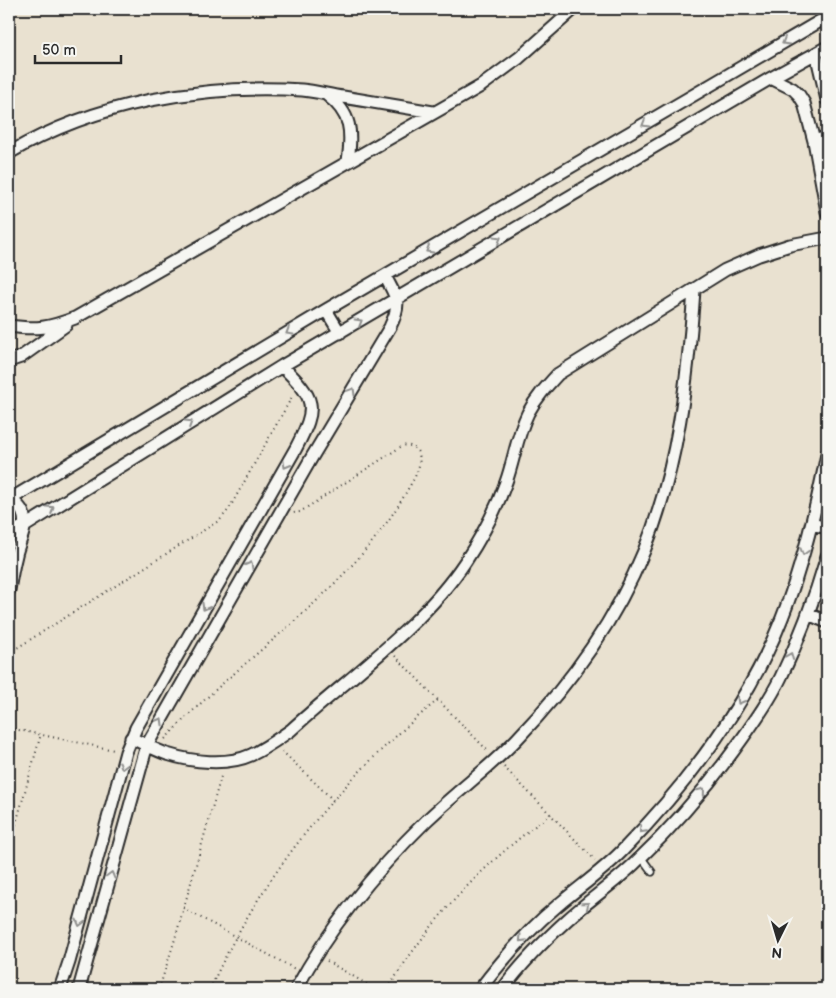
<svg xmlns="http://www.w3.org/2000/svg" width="836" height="998" viewBox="0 0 836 998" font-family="'Balsamiq Sans',sans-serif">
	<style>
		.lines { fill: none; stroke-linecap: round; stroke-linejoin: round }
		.lane-casing { stroke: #2b2b2b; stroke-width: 9 }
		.street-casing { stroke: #2b2b2b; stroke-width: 15 }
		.path { stroke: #2b2b2b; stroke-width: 2; stroke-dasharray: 1 4; stroke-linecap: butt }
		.lane { stroke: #f6f6f2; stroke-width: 5.5 }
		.street { stroke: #f6f6f2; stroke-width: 11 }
		.oneway { stroke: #90908e }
	</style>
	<rect width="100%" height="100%" fill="#e9e1d0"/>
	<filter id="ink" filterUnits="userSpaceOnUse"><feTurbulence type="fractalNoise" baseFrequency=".02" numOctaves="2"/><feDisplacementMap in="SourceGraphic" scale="10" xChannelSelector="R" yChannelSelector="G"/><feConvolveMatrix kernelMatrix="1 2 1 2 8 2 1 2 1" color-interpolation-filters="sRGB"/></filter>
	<g filter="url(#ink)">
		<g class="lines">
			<defs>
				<path id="lane" d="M 641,857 L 652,872"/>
				<path id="street" d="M 816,53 L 827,100
					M 771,78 L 793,89 L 799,95 L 804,103 L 814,141 L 827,212
					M 327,95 C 352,114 352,132 348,161
					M 814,141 L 827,137
					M 9,153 C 96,102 201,84 302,90 C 315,91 329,95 343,97 C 373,102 403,107 433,112
					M 326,310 L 340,333
					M 9,326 C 37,330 49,328 75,318 L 481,86 L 519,58 L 574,9
					M 9,361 L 21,357 L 66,325
					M 9,500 L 326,310 L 827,17
					M 812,524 L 827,528
					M 9,533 L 25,526 L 282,366 L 771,78 L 827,47
					M 9,590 C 11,578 13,567 16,555 C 18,544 27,529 24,517 C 23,509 17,504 10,499
					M 808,614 L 827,622
					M 131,738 C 143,743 155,750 167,754 C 192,762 227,766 251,755 C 266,748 278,739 291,730 C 348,678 422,627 465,562 C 481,538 496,510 506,482 C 514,460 517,435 528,413 C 536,398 546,387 558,374 L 725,270 L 759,255 L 790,245 L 827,238
					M 60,989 L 69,962 L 126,752 L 136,728 L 296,448 C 318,406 316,399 282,366
					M 79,989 L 147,745 L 312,457 L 390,327 C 402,302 397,299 385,276
					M 296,989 C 330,926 375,871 426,821 C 455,793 488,769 516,740 C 569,685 615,622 644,551 C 678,468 688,378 694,290
					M 480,989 C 503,959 528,930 557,906 C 579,887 603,871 623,850 C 688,783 748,705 782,618 C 803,565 816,509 827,454
					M 503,989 C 521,964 544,941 567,920 C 589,900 613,884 634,864 C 671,829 704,791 734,750 C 751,727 769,702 781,677 C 800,638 815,597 827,556"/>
			</defs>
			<use href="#lane" class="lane-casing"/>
			<use href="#street" class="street-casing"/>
			<path class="path" d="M 9,653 L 220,520 L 229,509 L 293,395
				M 395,656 L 488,751
				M 9,728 L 114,750
				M 165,739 C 244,654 351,592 408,489 C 414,479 422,466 419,454 C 415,447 410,444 402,446 L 300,512 L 293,513
				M 282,751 L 333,800
				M 504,767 L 595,860
				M 9,849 L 41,734
				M 183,908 L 295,969
				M 327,961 L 375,989
				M 159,989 L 175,939 L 222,773
				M 210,989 C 261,875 342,778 438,700
				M 388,989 C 430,919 485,862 551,814"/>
			<use href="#lane" class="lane"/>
			<use href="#street" class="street"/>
		</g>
		<defs><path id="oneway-chevron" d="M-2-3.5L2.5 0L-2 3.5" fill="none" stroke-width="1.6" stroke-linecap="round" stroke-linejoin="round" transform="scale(1.25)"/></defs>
		<g class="oneway">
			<use href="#oneway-chevron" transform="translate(785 42) rotate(150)"/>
			<use href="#oneway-chevron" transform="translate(645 124) rotate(150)"/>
			<use href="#oneway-chevron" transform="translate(498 239) rotate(-31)"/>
			<use href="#oneway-chevron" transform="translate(429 250) rotate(150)"/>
			<use href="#oneway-chevron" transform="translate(359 322) rotate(-31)"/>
			<use href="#oneway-chevron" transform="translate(289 332) rotate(149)"/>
			<use href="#oneway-chevron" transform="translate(352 391) rotate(-59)"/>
			<use href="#oneway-chevron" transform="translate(189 423) rotate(-32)"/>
			<use href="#oneway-chevron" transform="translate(286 465) rotate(120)"/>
			<use href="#oneway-chevron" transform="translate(51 509) rotate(-32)"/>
			<use href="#oneway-chevron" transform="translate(804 552) rotate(106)"/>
			<use href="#oneway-chevron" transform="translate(250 565) rotate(-60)"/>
			<use href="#oneway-chevron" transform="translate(205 607) rotate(120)"/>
			<use href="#oneway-chevron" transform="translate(790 656) rotate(-67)"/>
			<use href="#oneway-chevron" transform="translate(740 701) rotate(120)"/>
			<use href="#oneway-chevron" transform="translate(160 721) rotate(-60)"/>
			<use href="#oneway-chevron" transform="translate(123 766) rotate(105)"/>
			<use href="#oneway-chevron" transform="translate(702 791) rotate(-51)"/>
			<use href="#oneway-chevron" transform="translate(642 830) rotate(133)"/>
			<use href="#oneway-chevron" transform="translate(111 875) rotate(-75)"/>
			<use href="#oneway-chevron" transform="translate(586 905) rotate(-39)"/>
			<use href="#oneway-chevron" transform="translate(80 923) rotate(105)"/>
			<use href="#oneway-chevron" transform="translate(522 939) rotate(133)"/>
		</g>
	</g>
	<rect width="836" height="998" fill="none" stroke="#f6f6f2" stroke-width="30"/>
	<rect x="15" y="15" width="806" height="968" fill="none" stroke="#2b2b2b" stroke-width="2" filter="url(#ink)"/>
	<g transform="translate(778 940) rotate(185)" stroke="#f6f6f2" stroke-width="4" paint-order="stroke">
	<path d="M0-4L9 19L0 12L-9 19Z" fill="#2b2b2b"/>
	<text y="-8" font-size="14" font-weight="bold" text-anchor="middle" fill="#2b2b2b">N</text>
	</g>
	<path d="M35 55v8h86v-8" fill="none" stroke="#2b2b2b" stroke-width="2.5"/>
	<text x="42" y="55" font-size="15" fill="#2b2b2b" stroke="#f6f6f2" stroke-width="4" paint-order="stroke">50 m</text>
</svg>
